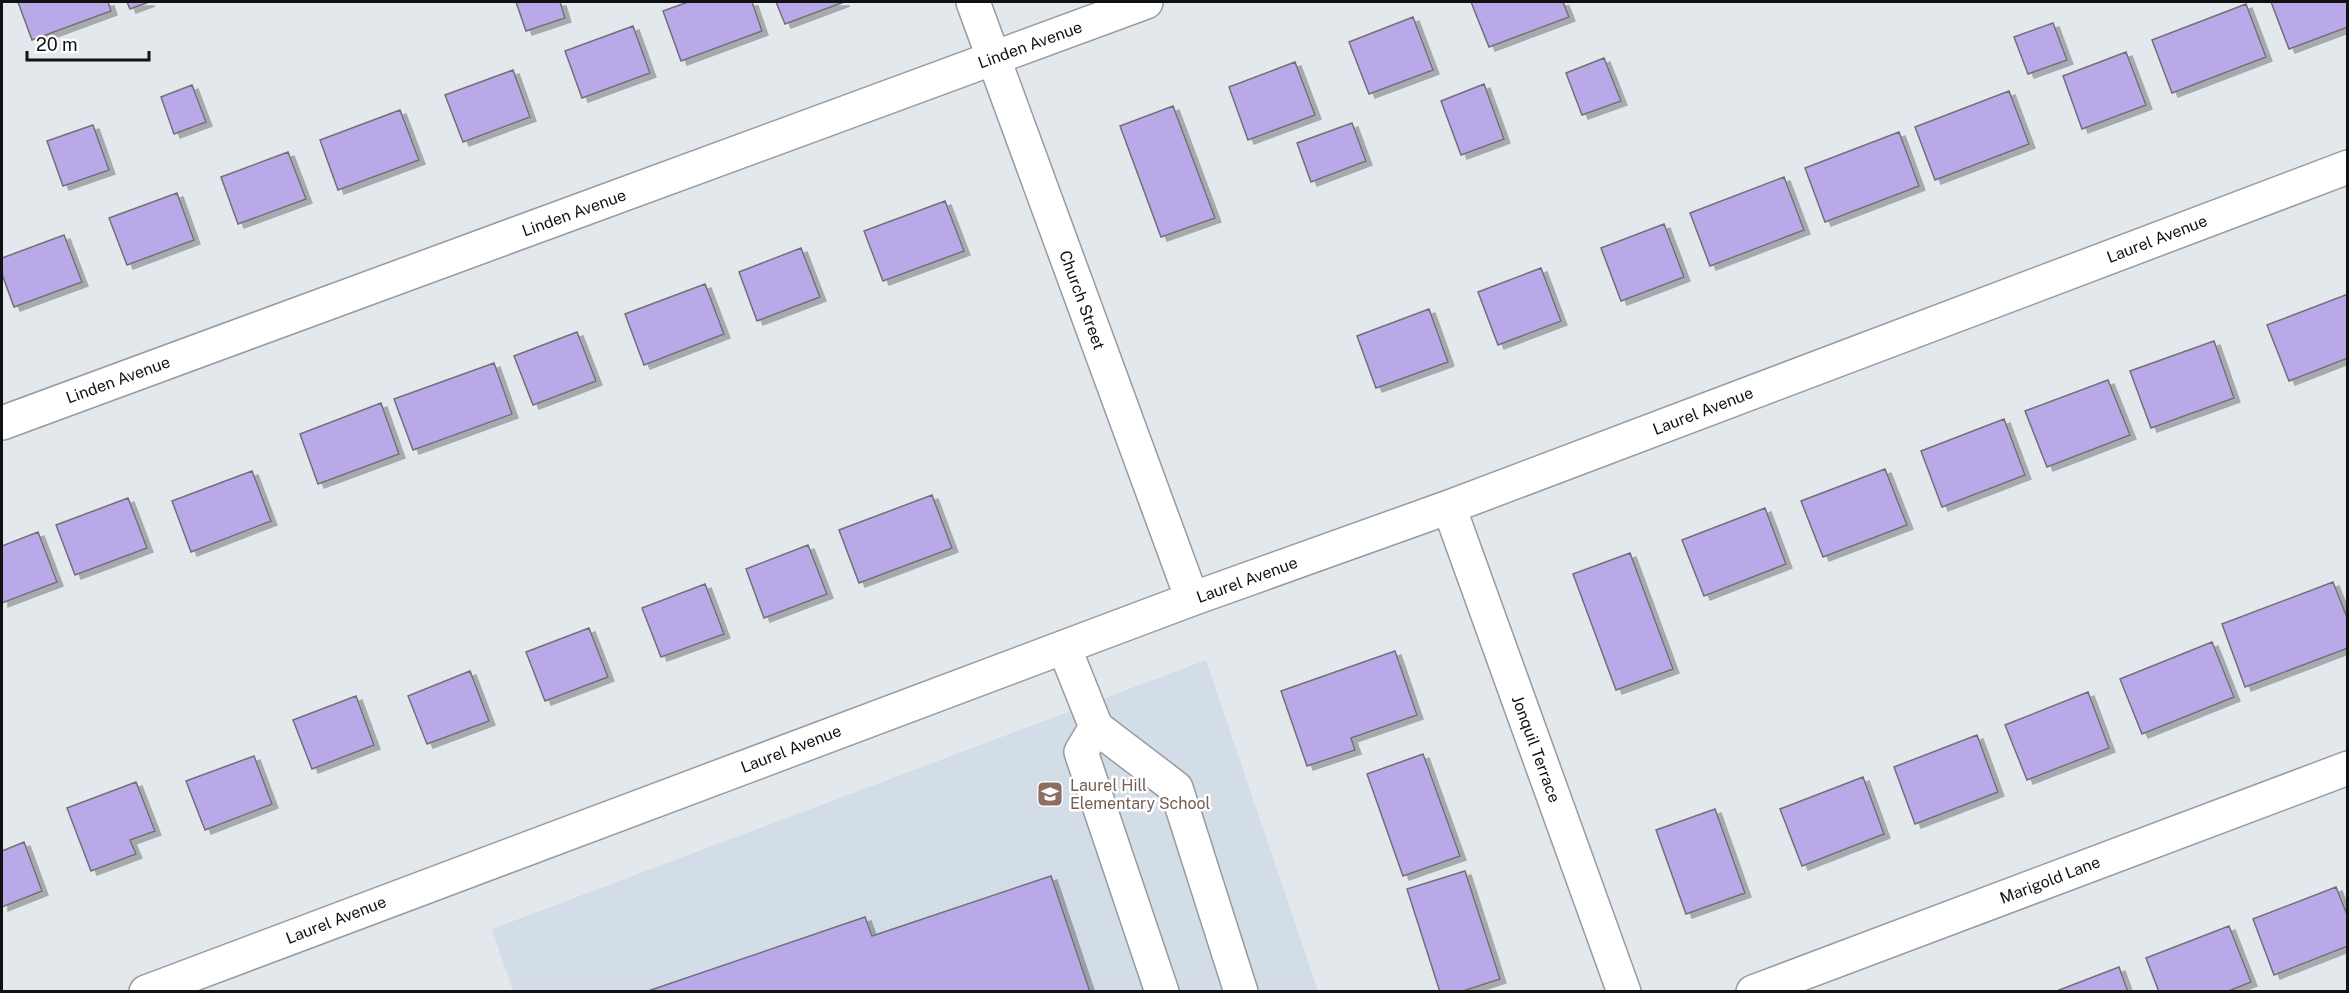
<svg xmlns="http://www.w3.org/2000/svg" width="2349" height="993" viewBox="0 0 2349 993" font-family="'Public Sans',sans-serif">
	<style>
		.built { fill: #d2dde7 }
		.building { fill: #baa9e8; stroke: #727076; stroke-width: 1.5; filter: url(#shadow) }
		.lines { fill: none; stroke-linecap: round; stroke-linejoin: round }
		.minor-casing { stroke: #979ba0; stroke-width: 36 }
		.minor { stroke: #fff; stroke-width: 33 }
		.labels { text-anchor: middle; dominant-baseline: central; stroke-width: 5; stroke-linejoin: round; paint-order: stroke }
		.street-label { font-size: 16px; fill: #101113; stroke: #fff }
		.education-label { font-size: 16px; fill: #785e54; stroke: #fff; text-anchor: start }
	</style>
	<defs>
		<filter id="shadow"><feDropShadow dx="6" dy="4" stdDeviation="0" flood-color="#0004"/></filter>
	</defs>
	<rect width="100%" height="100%" fill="#e3e8ed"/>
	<path class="built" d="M 1206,660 L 1318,991 L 513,991 L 492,929 Z"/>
	<path class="building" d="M 18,2 L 108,2 L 111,11 L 32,40 Z
		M 127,2 L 149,2 L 130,9 Z
		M 516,2 L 560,2 L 565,18 L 526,31 Z
		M 688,2 L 752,2 L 762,31 L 681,61 L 663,11 Z
		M 776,2 L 844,2 L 785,24 Z
		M 1471,2 L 1563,2 L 1569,17 L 1489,47 Z
		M 2271,2 L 2348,2 L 2348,27 L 2289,49 Z
		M 2246,4 L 2266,57 L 2172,93 L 2152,40 Z
		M 1413,17 L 1433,70 L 1369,94 L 1349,42 Z
		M 2053,23 L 2067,60 L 2028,74 L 2014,37 Z
		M 633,26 L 650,73 L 582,98 L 565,51 Z
		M 2126,52 L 2146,105 L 2082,129 L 2063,76 Z
		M 1604,58 L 1621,101 L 1582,115 L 1566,73 Z
		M 1295,62 L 1315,115 L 1248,140 L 1229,87 Z
		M 513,70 L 530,117 L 463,142 L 445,95 Z
		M 1484,84 L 1504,139 L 1461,155 L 1441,101 Z
		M 192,85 L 206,122 L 174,134 L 161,97 Z
		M 2009,91 L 2029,144 L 1935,180 L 1915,127 Z
		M 1173,106 L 1215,218 L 1161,237 L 1120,126 Z
		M 400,110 L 419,160 L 338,190 L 320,140 Z
		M 1352,123 L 1366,161 L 1311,182 L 1297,143 Z
		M 93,125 L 109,170 L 63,186 L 47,141 Z
		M 1899,132 L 1919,186 L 1825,222 L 1805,168 Z
		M 288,152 L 306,199 L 238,224 L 221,177 Z
		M 1784,177 L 1804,230 L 1710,266 L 1690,213 Z
		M 177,193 L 194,240 L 127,265 L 109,218 Z
		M 945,201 L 964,251 L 883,281 L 864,231 Z
		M 1664,224 L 1684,277 L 1621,301 L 1601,248 Z
		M 64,235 L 82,282 L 14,307 L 2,274 L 2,258 Z
		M 801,248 L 820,297 L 757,321 L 739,272 Z
		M 1541,268 L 1561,321 L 1498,345 L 1478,292 Z
		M 705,284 L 724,334 L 644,365 L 625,314 Z
		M 2348,294 L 2348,358 L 2289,381 L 2267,325 Z
		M 1429,309 L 1448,362 L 1376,388 L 1357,336 Z
		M 577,332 L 596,381 L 533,405 L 514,356 Z
		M 2214,341 L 2234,398 L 2151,428 L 2130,371 Z
		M 494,363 L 512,414 L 413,450 L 394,399 Z
		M 2108,380 L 2130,435 L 2047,467 L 2025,411 Z
		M 381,403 L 399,454 L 318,484 L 300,434 Z
		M 2004,419 L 2025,475 L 1942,507 L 1921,451 Z
		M 1885,469 L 1907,525 L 1823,557 L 1801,501 Z
		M 252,471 L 271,521 L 191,552 L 172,501 Z
		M 932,495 L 952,548 L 859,583 L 839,530 Z
		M 128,498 L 147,548 L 75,575 L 56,525 Z
		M 1765,508 L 1786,564 L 1704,596 L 1682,540 Z
		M 38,532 L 57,582 L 2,603 L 2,546 Z
		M 808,545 L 827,594 L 764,618 L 746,569 Z
		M 1630,553 L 1673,669 L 1616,690 L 1573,574 Z
		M 2333,582 L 2348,620 L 2348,648 L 2245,687 L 2222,624 Z
		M 705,584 L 724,634 L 661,657 L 642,608 Z
		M 589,628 L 608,677 L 545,701 L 526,652 Z
		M 2212,642 L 2234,697 L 2142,734 L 2120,679 Z
		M 1395,651 L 1417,715 L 1351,738 L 1355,750 L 1307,766 L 1281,691 Z
		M 470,671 L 489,721 L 427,744 L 408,696 Z
		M 2088,692 L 2109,748 L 2027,780 L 2005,725 Z
		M 356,696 L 374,745 L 312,769 L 293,720 Z
		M 1977,735 L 1998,792 L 1915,824 L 1894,767 Z
		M 1423,754 L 1460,856 L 1403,876 L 1367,774 Z
		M 254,756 L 272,804 L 205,830 L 186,781 Z
		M 1863,777 L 1884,834 L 1802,866 L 1780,809 Z
		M 136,782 L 155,831 L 130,840 L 136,854 L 91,871 L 67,808 Z
		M 1715,809 L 1745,893 L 1686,914 L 1656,830 Z
		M 24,842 L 42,891 L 2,907 L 2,851 Z
		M 1465,871 L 1500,979 L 1460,992 L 1440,992 L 1407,889 Z
		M 1051,876 L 1090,992 L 645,992 L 865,917 L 872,936 Z
		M 2336,887 L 2348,917 L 2348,946 L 2274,975 L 2253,919 Z
		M 2229,926 L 2251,982 L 2226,992 L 2159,992 L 2146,958 Z
		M 2119,967 L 2128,992 L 2054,992 Z"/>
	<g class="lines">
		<defs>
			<path id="minor" d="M 973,2 L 1192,599
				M 2,423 L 1146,2
				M 1449,507 L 1624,992
				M 1064,647 L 1096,727 L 1176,788 L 1241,992
				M 1096,727 L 1081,752 L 1162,992
				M 146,992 L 1192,599 L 1449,507 L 2348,167
				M 1753,992 L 2348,768"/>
		</defs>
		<use href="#minor" class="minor-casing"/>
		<use href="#minor" class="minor"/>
	</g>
	<defs>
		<symbol id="school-square" viewBox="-11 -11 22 22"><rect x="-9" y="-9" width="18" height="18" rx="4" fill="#8d6e63" stroke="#fff"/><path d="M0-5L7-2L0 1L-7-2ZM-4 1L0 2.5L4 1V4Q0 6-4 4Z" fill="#fff"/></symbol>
	</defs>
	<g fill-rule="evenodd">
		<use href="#school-square" x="1035" y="779" width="30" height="30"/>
	</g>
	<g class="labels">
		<g class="street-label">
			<text transform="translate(1030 45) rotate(-20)">Linden Avenue</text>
			<text transform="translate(574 213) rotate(-20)">Linden Avenue</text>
			<text transform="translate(2157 239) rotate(-21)">Laurel Avenue</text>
			<text transform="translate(1082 300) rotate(70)">Church Street</text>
			<text transform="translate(118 380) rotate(-20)">Linden Avenue</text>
			<text transform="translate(1703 411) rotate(-21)">Laurel Avenue</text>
			<text transform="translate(1247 580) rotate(-20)">Laurel Avenue</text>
			<text transform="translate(791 749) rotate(-21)">Laurel Avenue</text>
			<text transform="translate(1536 749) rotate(70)">Jonquil Terrace</text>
			<text transform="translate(2050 880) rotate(-21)">Marigold Lane</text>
			<text transform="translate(336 920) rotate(-21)">Laurel Avenue</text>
		</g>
		<g class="education-label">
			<text x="1070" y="785">Laurel Hill<tspan x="1070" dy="18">Elementary School</tspan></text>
		</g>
	</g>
	<rect width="2349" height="993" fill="none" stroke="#101113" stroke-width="6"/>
	<path d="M27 51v9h122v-9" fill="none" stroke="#101113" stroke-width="3"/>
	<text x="36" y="51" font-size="18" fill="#101113" stroke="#ffffff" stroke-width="4.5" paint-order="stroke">20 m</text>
</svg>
